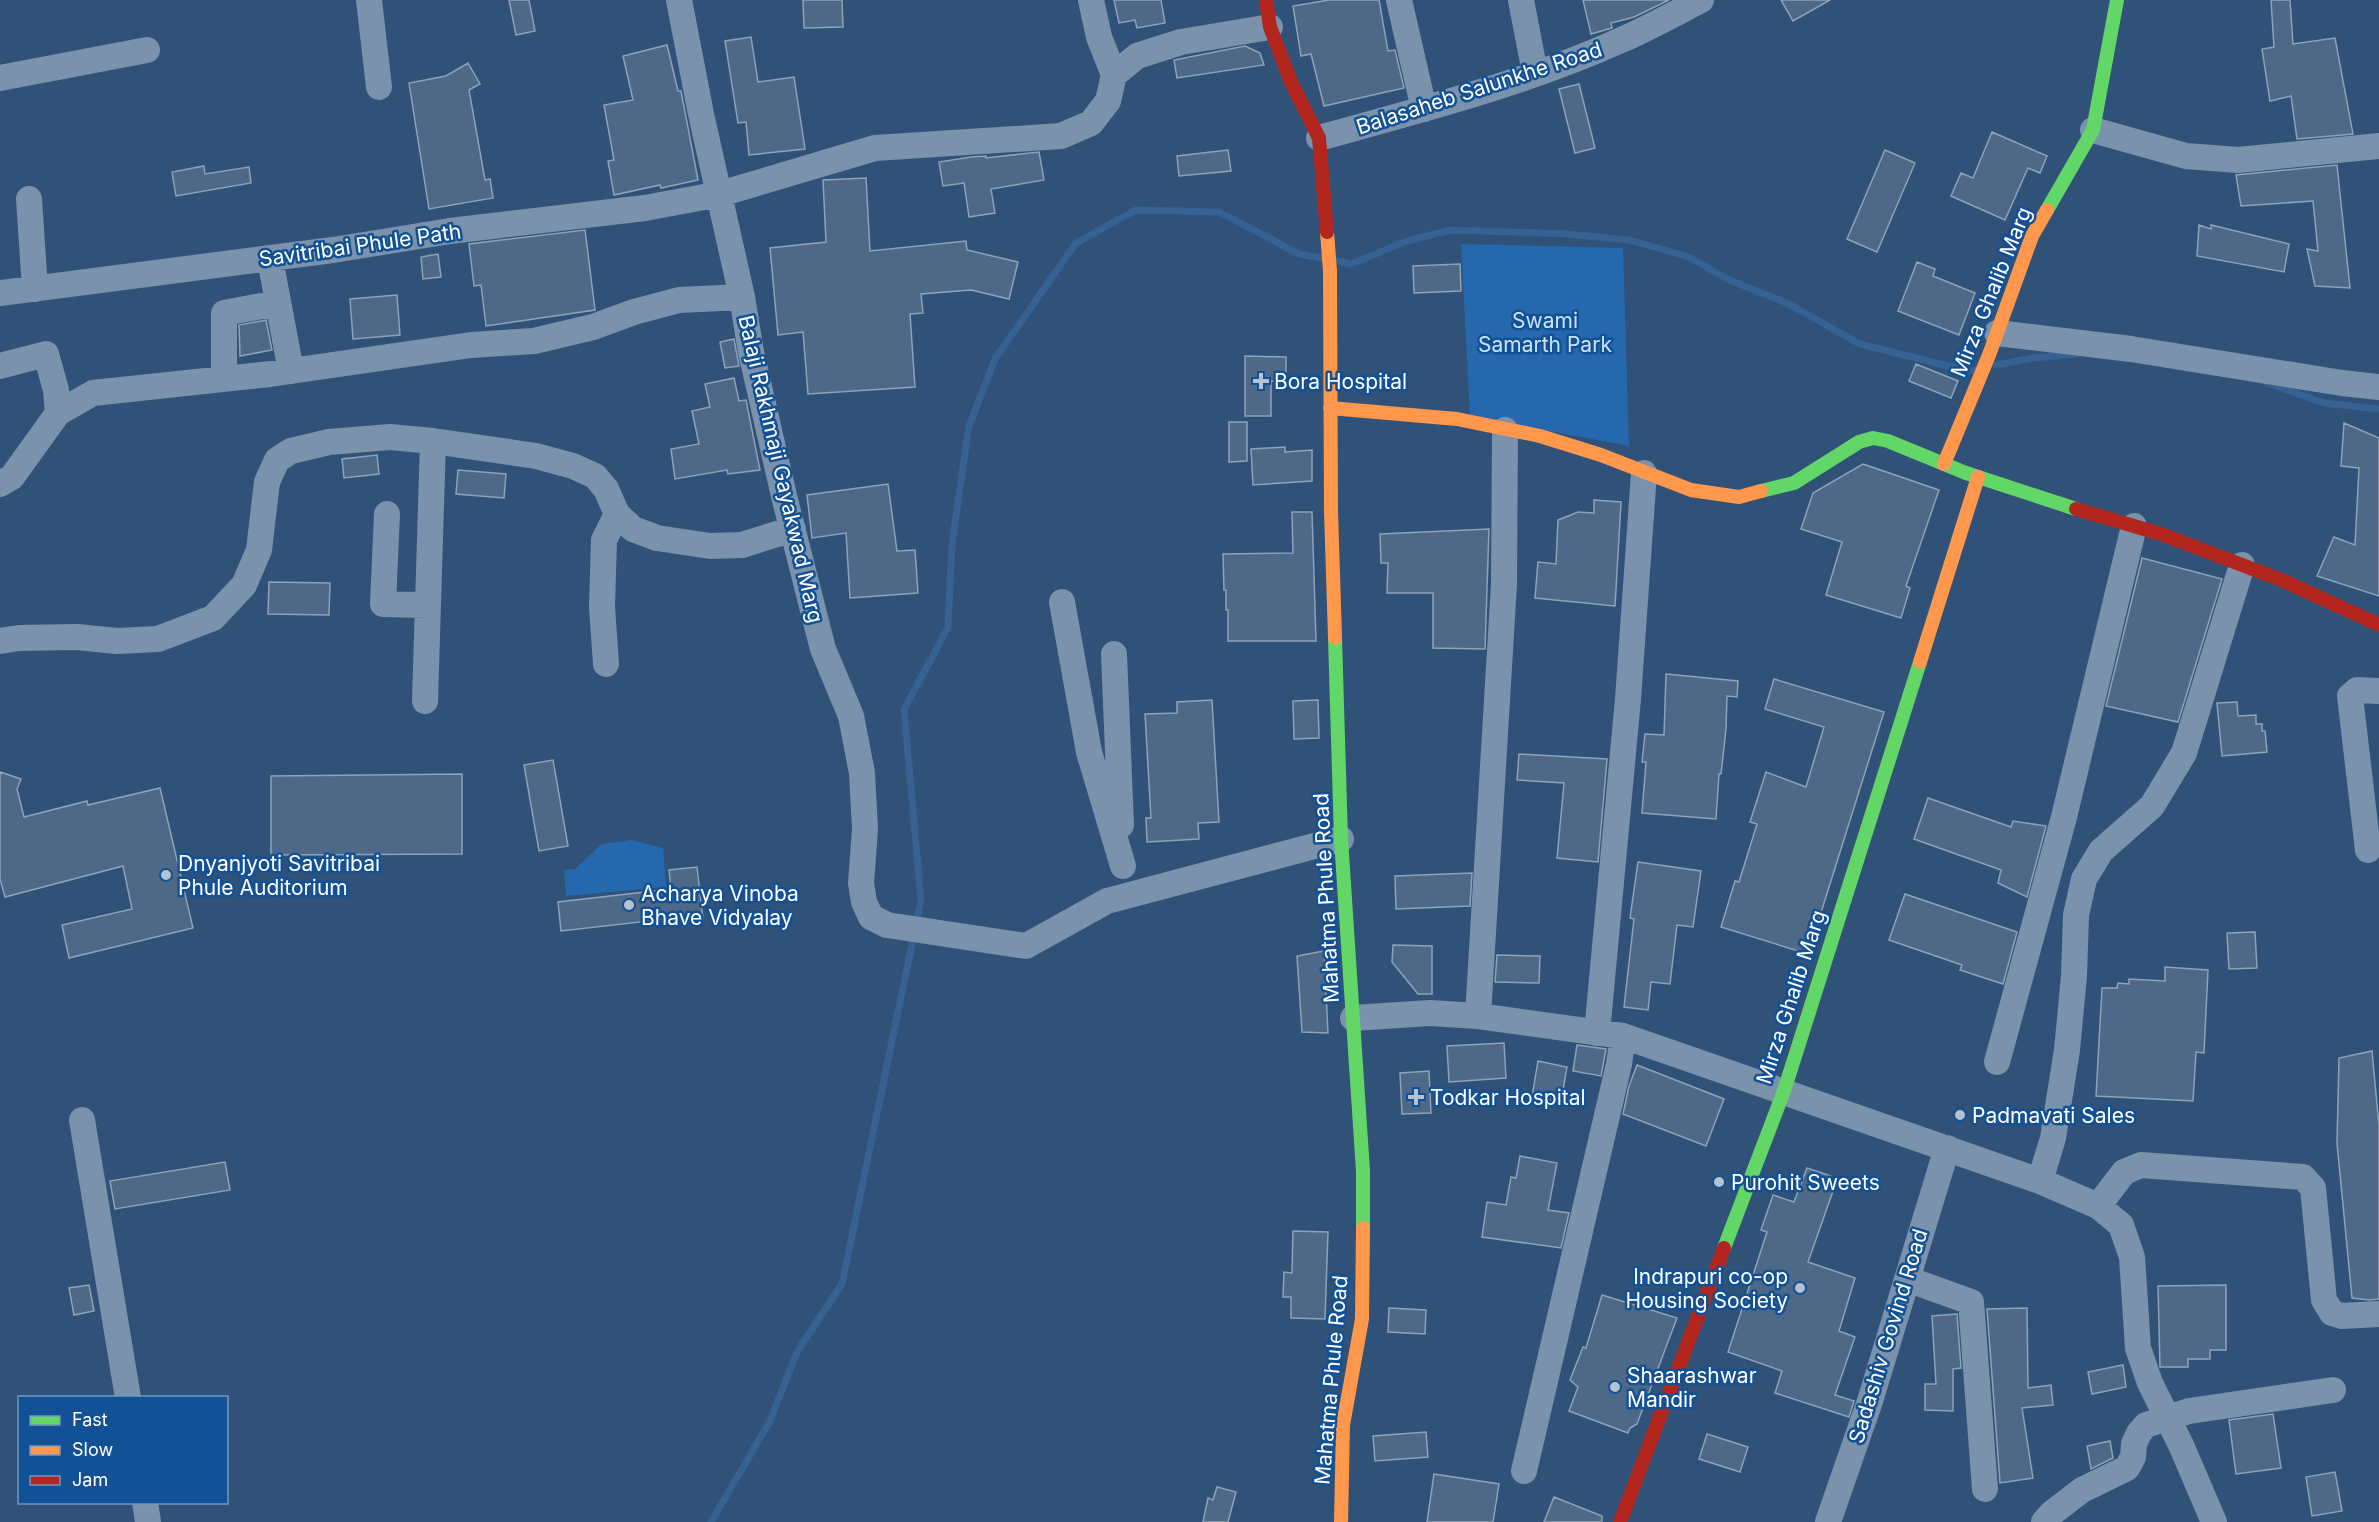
<svg xmlns="http://www.w3.org/2000/svg" width="2379" height="1522" viewBox="0 0 2379 1522" font-family="Inter,sans-serif">
	<style>
		.green { fill: #2668ae }
		.lines { fill: none; stroke-linecap: round; stroke-linejoin: round }
		.stream { stroke: #356193; stroke-width: 7 }
		.building { fill: #4e6987; stroke: #8ea2b8; stroke-width: 1.5 }
		.street { stroke: #7a92ab; stroke-width: 26 }
		.fast { stroke: #63d668; stroke-width: 14 }
		.slow { stroke: #ff974d; stroke-width: 14 }
		.jam { stroke: #b3261e; stroke-width: 14 }
		.poi-dot { fill: #b7c2d0; stroke: #125196; stroke-width: 2 }
		.labels { text-anchor: middle; dominant-baseline: central; stroke-width: 5; stroke-linejoin: round; paint-order: stroke }
		.street-label { font-size: 21px; fill: #fff; stroke: #125196 }
		.park-label { font-size: 21px; fill: #cae3fd; stroke: #125196 }
		.poi-label { font-size: 21px; fill: #fff; stroke: #125196; text-anchor: start }
	</style>
	<rect width="100%" height="100%" fill="#305278"/>
	<path class="green" d="M 1461,244 L 1623,248 L 1629,446 L 1470,416 Z
		M 631,840 L 663,848 L 666,887 L 566,896 L 564,870 L 575,869 L 602,844 Z"/>
	<g class="lines">
		<path class="stream" d="M 1338,261 L 1351,264 L 1407,241 L 1450,230 L 1567,234 L 1629,240 L 1689,257 L 1727,279 L 1787,303 L 1860,344 L 1968,371 L 1974,370
			M 1996,365 L 2033,358 L 2077,354
			M 2265,382 L 2324,403 L 2379,409
			M 711,1522 L 770,1421 L 797,1352 L 842,1284 L 921,900 L 904,710 L 948,627 L 952,543 L 969,426 L 995,359 L 1076,243 L 1136,210 L 1219,212 L 1299,254 L 1321,258"/>
	</g>
	<path class="building" d="M 509,0 L 529,0 L 535,31 L 516,35 Z
		M 803,0 L 842,0 L 843,27 L 804,28 Z
		M 1114,0 L 1161,0 L 1165,23 L 1137,28 L 1135,20 L 1119,23 Z
		M 1329,0 L 1379,0 L 1388,51 L 1395,50 L 1404,88 L 1324,106 L 1311,54 L 1301,56 L 1293,6 Z
		M 1583,0 L 1669,0 L 1634,17 L 1611,23 L 1612,28 L 1591,34 Z
		M 1781,0 L 1830,0 L 1793,21 Z
		M 2271,0 L 2290,0 L 2293,44 L 2335,38 L 2353,134 L 2297,139 L 2291,96 L 2270,101 L 2262,49 L 2274,47 Z
		M 751,37 L 758,82 L 794,77 L 805,149 L 749,155 L 746,122 L 738,123 L 725,41 Z
		M 667,45 L 678,91 L 681,91 L 698,180 L 661,188 L 660,185 L 614,195 L 608,161 L 614,160 L 604,105 L 633,100 L 623,56 Z
		M 1245,46 L 1260,53 L 1264,65 L 1177,78 L 1174,60 Z
		M 468,63 L 480,84 L 469,90 L 485,180 L 490,179 L 493,198 L 429,209 L 409,83 L 446,76 Z
		M 1579,84 L 1595,148 L 1575,153 L 1559,89 Z
		M 1992,132 L 2047,156 L 2040,173 L 2028,168 L 2005,220 L 1951,196 L 1961,173 L 1973,178 Z
		M 1228,150 L 1231,171 L 1179,176 L 1177,156 Z
		M 1885,150 L 1915,163 L 1877,252 L 1847,239 Z
		M 1039,152 L 1044,180 L 991,189 L 995,213 L 969,217 L 964,183 L 943,186 L 939,162 L 971,157 L 986,156 L 986,158 Z
		M 2337,165 L 2350,288 L 2315,286 L 2307,249 L 2318,251 L 2313,201 L 2241,206 L 2236,175 Z
		M 204,166 L 205,174 L 249,167 L 251,183 L 176,196 L 172,172 Z
		M 866,178 L 870,251 L 966,241 L 967,250 L 1018,262 L 1009,299 L 971,290 L 921,294 L 923,313 L 910,314 L 915,387 L 808,394 L 803,332 L 778,335 L 770,248 L 826,242 L 823,180 Z
		M 2199,225 L 2211,229 L 2211,225 L 2289,244 L 2284,272 L 2197,256 Z
		M 585,230 L 595,310 L 486,326 L 481,285 L 474,286 L 469,244 Z
		M 438,254 L 441,277 L 423,279 L 421,257 Z
		M 1917,262 L 1935,269 L 1933,276 L 1975,293 L 1959,335 L 1898,311 Z
		M 1460,264 L 1461,291 L 1414,293 L 1413,266 Z
		M 397,295 L 400,335 L 353,339 L 350,299 Z
		M 266,320 L 272,350 L 240,356 L 239,325 Z
		M 734,339 L 739,366 L 725,368 L 720,342 Z
		M 1245,356 L 1286,357 L 1286,382 L 1271,381 L 1271,416 L 1245,416 Z
		M 1916,364 L 1958,381 L 1951,398 L 1909,381 Z
		M 734,378 L 739,401 L 746,400 L 760,470 L 728,474 L 727,470 L 675,479 L 671,449 L 699,444 L 692,411 L 710,407 L 705,384 Z
		M 1229,422 L 1247,422 L 1247,461 L 1229,462 Z
		M 2344,423 L 2379,438 L 2379,596 L 2317,576 L 2334,537 L 2355,545 L 2359,468 L 2341,466 Z
		M 1285,447 L 1285,452 L 1312,450 L 1312,481 L 1253,485 L 1251,449 Z
		M 377,455 L 379,474 L 344,478 L 342,459 Z
		M 1863,464 L 1939,490 L 1906,586 L 1910,588 L 1901,618 L 1826,595 L 1842,542 L 1801,529 L 1813,493 Z
		M 458,470 L 506,474 L 504,498 L 456,494 Z
		M 888,484 L 897,551 L 915,550 L 918,593 L 850,598 L 846,533 L 812,538 L 807,495 Z
		M 1594,500 L 1621,502 L 1615,606 L 1535,598 L 1538,562 L 1556,564 L 1558,520 L 1578,512 L 1594,513 Z
		M 1292,512 L 1312,512 L 1316,641 L 1228,641 L 1228,610 L 1226,610 L 1226,590 L 1224,590 L 1223,554 L 1293,553 Z
		M 1489,529 L 1485,649 L 1433,648 L 1433,593 L 1387,593 L 1388,563 L 1381,563 L 1380,534 Z
		M 2142,558 L 2222,579 L 2178,722 L 2106,706 Z
		M 269,582 L 330,583 L 329,615 L 268,614 Z
		M 1666,674 L 1738,681 L 1737,697 L 1727,696 L 1726,729 L 1721,774 L 1719,774 L 1716,819 L 1642,813 L 1646,762 L 1642,762 L 1645,734 L 1664,735 Z
		M 1774,679 L 1884,712 L 1808,954 L 1721,927 L 1735,881 L 1739,882 L 1757,824 L 1750,822 L 1766,772 L 1806,787 L 1824,727 L 1765,709 Z
		M 1212,700 L 1219,822 L 1198,823 L 1199,839 L 1147,842 L 1146,818 L 1151,818 L 1145,714 L 1177,713 L 1177,702 Z
		M 1318,700 L 1319,738 L 1294,739 L 1293,701 Z
		M 2237,702 L 2238,716 L 2256,715 L 2256,724 L 2262,724 L 2262,731 L 2265,731 L 2267,752 L 2222,756 L 2217,703 Z
		M 1519,754 L 1607,759 L 1598,862 L 1557,858 L 1564,783 L 1517,780 Z
		M 553,760 L 568,846 L 539,851 L 524,765 Z
		M 0,772 L 21,779 L 17,789 L 24,817 L 87,801 L 88,805 L 160,788 L 193,928 L 69,958 L 62,925 L 132,909 L 123,866 L 5,897 L 0,879 Z
		M 462,774 L 462,854 L 271,855 L 271,776 Z
		M 1928,798 L 2011,827 L 2013,821 L 2046,826 L 2027,897 L 1998,883 L 2001,870 L 1914,839 Z
		M 1638,862 L 1701,871 L 1693,927 L 1677,925 L 1670,984 L 1651,982 L 1648,1010 L 1624,1007 L 1634,919 L 1630,918 Z
		M 697,867 L 703,919 L 675,922 L 675,918 L 561,931 L 558,902 L 671,889 L 669,870 Z
		M 1472,873 L 1470,906 L 1396,909 L 1395,876 Z
		M 1905,894 L 2017,932 L 2003,984 L 1960,970 L 1962,965 L 1889,940 Z
		M 2255,932 L 2257,968 L 2229,969 L 2227,933 Z
		M 1393,945 L 1432,946 L 1432,994 L 1418,994 L 1392,962 Z
		M 1324,951 L 1328,1033 L 1302,1032 L 1297,956 Z
		M 1497,955 L 1540,956 L 1539,983 L 1495,982 Z
		M 2165,967 L 2208,970 L 2204,1053 L 2196,1052 L 2193,1101 L 2096,1096 L 2102,988 L 2117,988 L 2118,983 L 2129,984 L 2129,979 L 2165,981 Z
		M 1504,1043 L 1506,1078 L 1449,1082 L 1447,1046 Z
		M 1577,1045 L 1606,1049 L 1601,1076 L 1573,1071 Z
		M 2372,1051 L 2379,1126 L 2379,1299 L 2369,1300 L 2352,1298 L 2337,1143 L 2339,1058 Z
		M 1538,1061 L 1567,1067 L 1561,1102 L 1532,1097 Z
		M 1637,1065 L 1724,1099 L 1706,1146 L 1623,1114 L 1629,1086 Z
		M 1429,1071 L 1431,1113 L 1402,1114 L 1400,1073 Z
		M 1520,1156 L 1557,1163 L 1548,1210 L 1569,1213 L 1561,1248 L 1482,1237 L 1487,1202 L 1506,1205 L 1511,1177 L 1516,1178 Z
		M 225,1162 L 230,1190 L 115,1209 L 110,1181 Z
		M 1807,1168 L 1831,1176 L 1827,1188 L 1833,1191 L 1808,1262 L 1855,1278 L 1839,1331 L 1855,1337 L 1835,1395 L 1854,1401 L 1849,1417 L 1775,1393 L 1782,1371 L 1728,1352 L 1767,1232 L 1761,1230 L 1773,1195 L 1794,1202 Z
		M 1293,1231 L 1328,1232 L 1325,1319 L 1291,1318 L 1291,1297 L 1283,1297 L 1284,1272 L 1292,1273 Z
		M 89,1285 L 94,1311 L 74,1315 L 69,1288 Z
		M 2226,1285 L 2226,1350 L 2210,1350 L 2210,1359 L 2188,1359 L 2188,1367 L 2160,1367 L 2158,1286 Z
		M 1602,1295 L 1677,1318 L 1637,1424 L 1630,1428 L 1628,1433 L 1569,1411 L 1578,1387 L 1570,1380 L 1583,1347 L 1586,1348 Z
		M 1389,1308 L 1426,1310 L 1425,1334 L 1388,1332 Z
		M 2027,1308 L 2028,1388 L 2051,1385 L 2053,1405 L 2022,1408 L 2033,1478 L 2000,1483 L 1987,1309 Z
		M 1957,1314 L 1961,1368 L 1953,1369 L 1953,1411 L 1925,1410 L 1925,1384 L 1936,1384 L 1932,1316 Z
		M 2123,1365 L 2126,1387 L 2092,1394 L 2088,1372 Z
		M 2273,1414 L 2281,1468 L 2236,1474 L 2229,1420 Z
		M 1426,1432 L 1428,1457 L 1375,1461 L 1373,1436 Z
		M 1707,1434 L 1748,1447 L 1740,1472 L 1699,1459 Z
		M 2110,1441 L 2113,1458 L 2091,1469 L 2087,1446 Z
		M 2335,1472 L 2342,1511 L 2312,1516 L 2306,1477 Z
		M 1434,1474 L 1499,1484 L 1493,1522 L 1427,1522 Z
		M 1217,1487 L 1236,1492 L 1228,1522 L 1203,1522 L 1208,1498 L 1213,1500 Z
		M 1554,1497 L 1602,1516 L 1602,1522 L 1544,1522 Z"/>
	<g class="lines">
		<path class="street" d="M 369,0 L 379,87
			M 679,0 L 701,114 L 742,297 L 751,352 L 784,496 L 823,649 L 851,716 L 862,773 L 865,829 L 861,883 L 864,902 L 871,917 L 887,925 L 1026,946 L 1107,901 L 1341,839
			M 1091,0 L 1099,37 L 1114,75
			M 1399,0 L 1424,109
			M 1521,0 L 1535,73
			M 0,78 L 147,50
			M 2093,130 L 2186,156 L 2238,160 L 2379,146
			M 1319,138 C 1417,111 1526,83 1619,41 C 1647,29 1674,14 1701,0
			M 29,199 L 35,289
			M 270,259 L 291,371
			M 0,293 L 333,250 L 450,231 L 645,208 L 720,194 L 875,148 L 1061,136 L 1091,123 L 1108,101 L 1114,75 L 1137,56 L 1181,42 L 1270,27
			M 1997,333 L 2131,349 L 2342,383 L 2379,387
			M 0,366 L 46,354 L 56,390 L 58,413
			M 224,377 L 224,313 L 278,303
			M 0,484 L 12,477 L 58,413 L 93,393 L 270,374 L 471,345 L 534,341 L 593,327 L 634,312 L 679,300 L 742,297
			M 387,514 L 383,604 L 427,605
			M 1062,602 L 1089,752 L 1123,866
			M 0,641 L 19,638 L 77,637 L 117,641 L 158,639 L 213,618 L 244,585 L 259,550 L 267,482 L 277,460 L 291,451 L 329,442 L 390,437 L 433,441 L 536,456 L 573,466 L 595,476 L 606,489 L 617,514 L 633,529 L 657,538 L 710,546 L 742,545 L 793,529
			M 1114,654 L 1121,825
			M 606,664 L 602,607 L 604,540 L 617,514
			M 425,701 L 433,441
			M 2368,850 L 2350,696 L 2357,690 L 2379,691
			M 1478,1016 L 1504,584 L 1505,430
			M 1353,1018 L 1430,1013 L 1478,1016 L 1623,1036 L 2040,1181 L 2098,1206 L 2121,1225 L 2132,1257 L 2138,1348 L 2150,1383 L 2181,1445 L 2214,1522
			M 1597,1033 L 1628,699 L 1644,473
			M 1997,1062 L 2064,817 L 2134,526
			M 82,1120 L 128,1398
			M 2040,1181 L 2053,1138 L 2067,1050 L 2074,976 L 2076,915 L 2084,879 L 2101,851 L 2152,806 L 2184,753 L 2242,565
			M 2098,1206 L 2124,1172 L 2141,1165 L 2303,1177 L 2313,1188 L 2324,1300 L 2332,1313 L 2342,1316 L 2379,1314
			M 1907,1279 L 1971,1302 L 1985,1489
			M 1524,1471 L 1619,1064 L 1623,1036
			M 145,1502 L 148,1522
			M 1828,1522 L 1870,1401 L 1947,1148
			M 2044,1522 L 2052,1513 L 2082,1490 L 2127,1468 L 2133,1457 L 2134,1444 L 2139,1433 L 2146,1425 L 2189,1411 L 2333,1390"/>
		<path class="fast" d="M 2047,210 L 2093,130 L 2117,0
			M 1761,491 L 1794,483 L 1859,442 L 1873,438 L 1888,441 L 1966,473 L 2076,509
			M 1335,638 L 1341,839 L 1363,1171 L 1363,1228
			M 1724,1248 L 1784,1091 L 1920,662"/>
		<path class="slow" d="M 1327,232 L 1330,271 L 1331,511 L 1335,638
			M 1330,408 L 1457,419 L 1540,436 L 1601,455 L 1691,490 L 1739,497 L 1761,491
			M 1944,464 L 1989,355 L 2032,236 L 2047,210
			M 1920,662 L 1978,477
			M 1341,1522 L 1343,1425 L 1362,1319 L 1363,1228"/>
		<path class="jam" d="M 1266,0 L 1270,27 L 1291,82 L 1319,138 L 1327,232
			M 2076,509 L 2161,534 L 2284,581 L 2379,625
			M 1620,1522 L 1724,1248"/>
	</g>
	<g class="poi-dot">
		<path d="M1258 372h6v6h6v6h-6v6h-6v-6h-6v-6h6z"/>
		<circle cx="166" cy="875" r="6"/>
		<circle cx="629" cy="905" r="6"/>
		<path d="M1413 1088h6v6h6v6h-6v6h-6v-6h-6v-6h6z"/>
		<circle cx="1960" cy="1115" r="6"/>
		<circle cx="1719" cy="1182" r="6"/>
		<circle cx="1800" cy="1288" r="6"/>
		<circle cx="1615" cy="1387" r="6"/>
	</g>
	<g class="labels">
		<g class="street-label">
			<text transform="translate(1479 88) rotate(-18)">Balasaheb Salunkhe Road</text>
			<text transform="translate(360 245) rotate(-8)">Savitribai Phule Path</text>
			<text transform="translate(1991 292) rotate(-68)">Mirza Ghalib Marg</text>
			<text transform="translate(781 469) rotate(77)">Balaji Rakhmaji Gayakwad Marg</text>
			<text transform="translate(1326 898) rotate(-93)">Mahatma Phule Road</text>
			<text transform="translate(1791 997) rotate(-72)">Mirza Ghalib Marg</text>
			<text transform="translate(1888 1336) rotate(-73)">Sadashiv Govind Road</text>
			<text transform="translate(1331 1380) rotate(-85)">Mahatma Phule Road</text>
		</g>
		<g class="park-label">
			<text x="1545" y="320">Swami<tspan x="1545" dy="24">Samarth Park</tspan></text>
		</g>
		<g class="poi-label">
			<text x="1274" y="381">Bora Hospital</text>
			<text x="178" y="863">Dnyanjyoti Savitribai<tspan x="178" dy="24">Phule Auditorium</tspan></text>
			<text x="641" y="893">Acharya Vinoba<tspan x="641" dy="24">Bhave Vidyalay</tspan></text>
			<text x="1430" y="1097">Todkar Hospital</text>
			<text x="1972" y="1115">Padmavati Sales</text>
			<text x="1731" y="1182">Purohit Sweets</text>
			<text x="1788" y="1276" text-anchor="end">Indrapuri co-op<tspan x="1788" dy="24">Housing Society</tspan></text>
			<text x="1627" y="1375">Shaarashwar<tspan x="1627" dy="24">Mandir</tspan></text>
		</g>
	</g>
	<rect x="18" y="1396" width="210" height="108" fill="#125196" stroke="#7197c0" stroke-width="1.5"/>
	<rect x="30" y="1416" width="30" height="9" fill="#63d668" stroke="#7197c0" stroke-width="1.5"/>
	<text x="72" y="1426" font-size="18" fill="#ffffff">Fast</text>
	<rect x="30" y="1446" width="30" height="9" fill="#ff974d" stroke="#7197c0" stroke-width="1.5"/>
	<text x="72" y="1456" font-size="18" fill="#ffffff">Slow</text>
	<rect x="30" y="1476" width="30" height="9" fill="#b3261e" stroke="#7197c0" stroke-width="1.5"/>
	<text x="72" y="1486" font-size="18" fill="#ffffff">Jam</text>
</svg>
